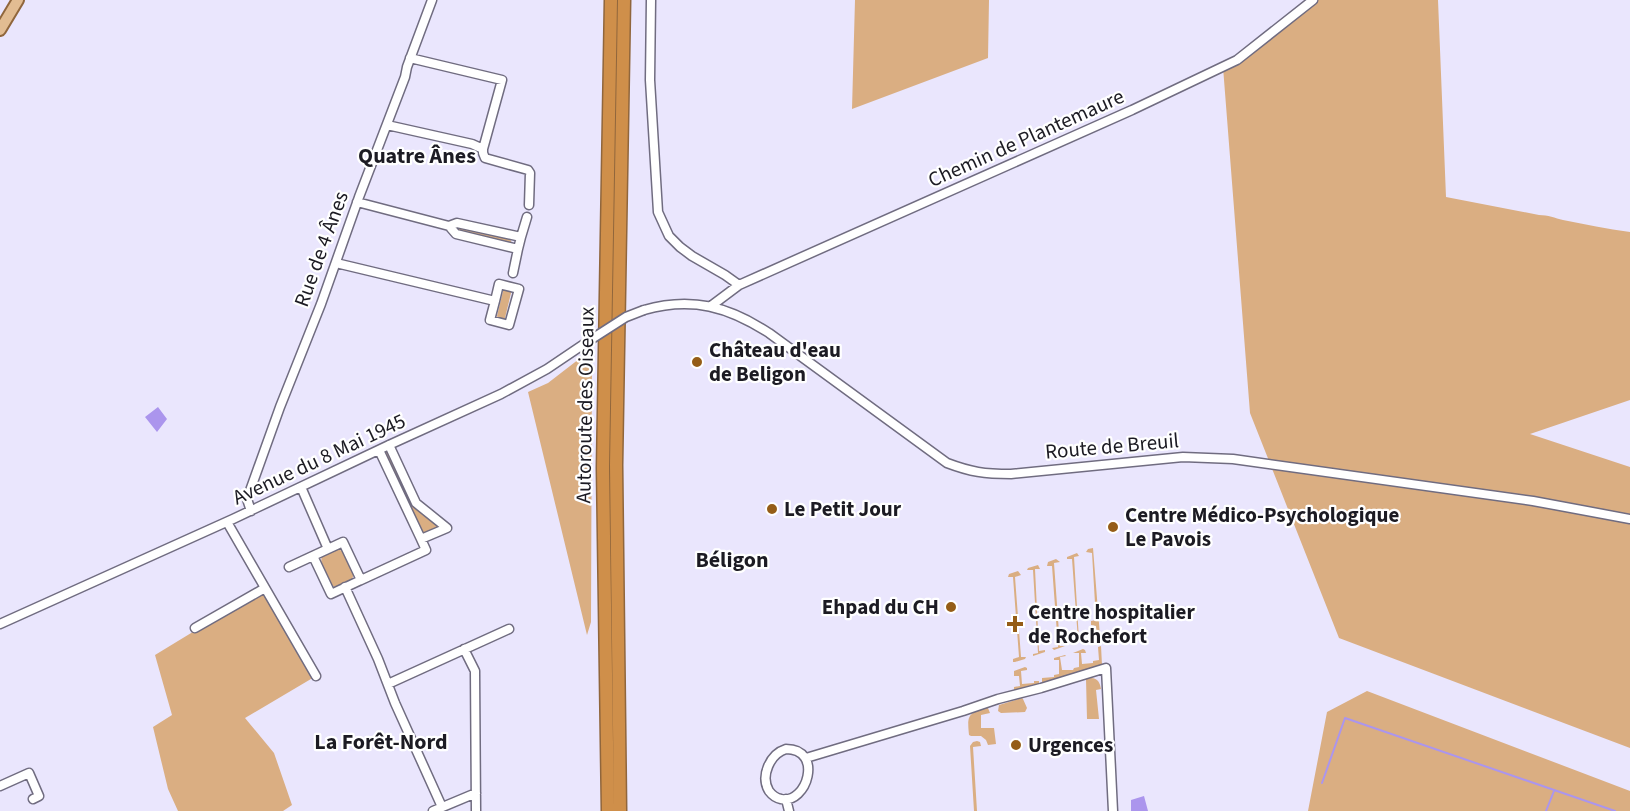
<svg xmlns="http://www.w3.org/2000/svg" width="1630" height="811" viewBox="0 0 1630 811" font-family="'Source Sans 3',sans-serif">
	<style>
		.green { fill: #daae82 }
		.water { fill: #ab95ed }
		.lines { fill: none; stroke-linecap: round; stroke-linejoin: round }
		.stream { stroke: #ab95ed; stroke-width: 2 }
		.minor-casing { stroke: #706c80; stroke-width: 11 }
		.major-casing { stroke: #90663c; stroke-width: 14 }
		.highway-casing { stroke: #90663c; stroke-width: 15 }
		.minor { stroke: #fff; stroke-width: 8 }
		.major { stroke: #e2bc92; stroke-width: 10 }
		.highway { stroke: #cf8f4a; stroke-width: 12 }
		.minor-bridge-casing { stroke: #706c80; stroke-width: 11; stroke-linecap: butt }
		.minor-bridge { stroke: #fff; stroke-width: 8 }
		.poi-dot { fill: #955d17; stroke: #fff; stroke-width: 2 }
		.labels { text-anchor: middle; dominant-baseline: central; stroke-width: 4.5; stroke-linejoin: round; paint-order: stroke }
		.street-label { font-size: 21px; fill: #1c1b23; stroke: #fff }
		.poi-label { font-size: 21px; font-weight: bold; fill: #1c1b23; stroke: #fff; text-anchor: start }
		.neighbourhood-label { font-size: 22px; font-weight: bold; fill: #1c1b23; stroke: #fff }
	</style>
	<rect width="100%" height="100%" fill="#eae6fd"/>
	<path class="green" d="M 855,0 L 989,0 L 988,58 L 852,109 Z
		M 1309,0 L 1438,0 L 1446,197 L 1539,215 C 1548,215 1555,218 1563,220 C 1585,224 1607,229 1630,232 L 1630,400 L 1530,434 L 1630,467 L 1630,748 L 1339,638 L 1250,413 L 1223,67 Z
		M 459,227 L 510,239 L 512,243 L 510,244 L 459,231 L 456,228 Z
		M 506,289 L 511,291 L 511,293 L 505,318 L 501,320 L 498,318 L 497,316 L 503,291 Z
		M 592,349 L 591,622 L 587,635 L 528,392 L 548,383 Z
		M 389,445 L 416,503 L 447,528 L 421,539 L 379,450 Z
		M 1093,548 L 1100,636 L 1092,639 L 1092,637 L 1097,636 L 1096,626 L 1091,625 L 1091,621 L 1096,620 L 1092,553 L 1086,552 L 1088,549 Z
		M 338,549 L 344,552 L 354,574 L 352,579 L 335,587 C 326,582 319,566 322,556 Z
		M 1077,553 L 1079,556 L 1074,557 L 1079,640 L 1085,639 L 1073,644 L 1072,641 L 1078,640 L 1072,559 L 1067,559 L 1067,557 Z
		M 1056,559 L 1060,562 L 1054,563 L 1060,646 L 1065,646 L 1054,650 L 1052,648 L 1058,647 L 1052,566 L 1047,566 L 1048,562 Z
		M 1038,565 L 1040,569 L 1035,569 L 1039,651 L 1045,650 L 1045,652 L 1033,656 L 1033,654 L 1038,653 L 1033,570 L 1027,570 L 1028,568 Z
		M 1018,571 L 1021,575 L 1015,577 L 1021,657 L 1026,657 L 1025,659 L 1015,662 L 1013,662 L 1013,659 L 1019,657 L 1013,577 L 1008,577 L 1009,574 Z
		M 265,588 L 316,676 L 245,718 L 274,753 L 292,805 L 283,811 L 178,811 L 168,789 L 153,727 L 172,715 L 155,655 Z
		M 1101,646 L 1102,665 L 1042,684 L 1042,678 L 1054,677 L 1054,675 L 1059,674 L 1059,660 L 1054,660 L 1054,658 L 1065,655 L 1066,656 L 1060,657 L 1062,670 L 1073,670 L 1074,668 L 1079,667 L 1079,653 L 1073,653 L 1083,649 L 1085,650 L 1086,653 L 1081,653 L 1082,664 L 1093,663 L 1093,661 L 1099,660 L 1098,647 Z
		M 1025,667 L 1027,668 L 1027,670 L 1021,671 L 1022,684 L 1034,683 L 1034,681 L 1039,681 L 1039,685 L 1014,692 L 1014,687 L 1020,686 L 1019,676 L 1014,676 L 1014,671 Z
		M 1091,678 C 1098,678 1100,683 1101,689 L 1096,690 L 1099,719 L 1087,719 L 1086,679 Z
		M 1367,691 L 1630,791 L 1630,811 L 1308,811 L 1327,712 Z
		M 1022,698 L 1023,699 L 1027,708 L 1025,712 L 1001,713 L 998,711 L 999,705 Z
		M 986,707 L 988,708 L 990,713 L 981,715 L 981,728 L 994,728 L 996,744 L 988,745 L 986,740 L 981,736 L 971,736 L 969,735 C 967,715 968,714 986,707 Z
		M 977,741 L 980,742 L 981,746 L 973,747 L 977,811 L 974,811 L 970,746 L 973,742 Z"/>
	<path class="water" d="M 158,407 L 167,419 L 157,432 L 145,417 Z
		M 1144,796 L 1148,811 L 1131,811 L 1131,800 Z"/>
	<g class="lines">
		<path class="stream" d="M 1322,783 L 1345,718 L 1615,811
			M 1546,811 L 1554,791"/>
		<defs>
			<path id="minor" d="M 651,0 L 650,80 L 658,212 L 669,236 L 680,247 L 692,256 L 725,275 L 739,285
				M 410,58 L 502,80 L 483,149
				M 387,125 L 472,144 L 483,149 L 483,153 L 485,158 L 528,170 L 530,173 L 529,205
				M 357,202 L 449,226 L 456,234 L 518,249 L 521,237 L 457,223 L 449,226
				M 521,237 L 527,217
				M 336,263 L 495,301 L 490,320 L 509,325 L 519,289 L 499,284 L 495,301
				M 513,273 L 518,249
				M 711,306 L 739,285 L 1132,110 L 1237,60 L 1313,0
				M 644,310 C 692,296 729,307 769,333 L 947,463 C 971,472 984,474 1011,474 L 1183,457 L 1233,459 L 1533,501 L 1630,519
				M 379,450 L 421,539 L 447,528 L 416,503 L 389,445
				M 301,487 L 328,549
				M 251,511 L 247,499 L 280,407 L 321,304 L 359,197 L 405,77 L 407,67 L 432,0
				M 227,522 L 316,676
				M 289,567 L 343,542 L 361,580 L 331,594 L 313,556
				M 361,580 L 426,550 L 421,539
				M 345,587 L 378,659 L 395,703 L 442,807
				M 0,624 L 233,519 L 389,445 L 501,394 L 547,369 L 587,342
				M 195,628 L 265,588
				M 464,649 L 475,671 L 476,811
				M 388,684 L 509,629
				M 786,749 C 824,749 807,805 781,799 C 776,798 772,795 769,791 C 760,776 770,754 786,749 Z
				M 806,758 L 963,711 L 998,699 L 1041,688 L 1106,668 L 1113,811
				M 0,786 L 29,773 L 39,796 L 33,799
				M 786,799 L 789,811
				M 433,811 L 476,793"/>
			<path id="major" d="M 0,30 L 18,0"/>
			<path id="highway" d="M 608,811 L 603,468 L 611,0
				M 620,811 L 616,465 L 624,0"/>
		</defs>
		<use href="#minor" class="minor-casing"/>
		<use href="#major" class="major-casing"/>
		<use href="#highway" class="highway-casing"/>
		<use href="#minor" class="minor"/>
		<use href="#major" class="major"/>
		<use href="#highway" class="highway"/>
		<defs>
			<path id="minor-bridge" d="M 587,342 L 626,317 L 644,310"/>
		</defs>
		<use href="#minor-bridge" class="minor-bridge-casing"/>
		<use href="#minor-bridge" class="minor-bridge"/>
	</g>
	<g class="poi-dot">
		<circle cx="697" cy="362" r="6"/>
		<circle cx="772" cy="509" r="6"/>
		<circle cx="1113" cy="527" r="6"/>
		<circle cx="951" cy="607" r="6"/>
		<path d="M1012 615h6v6h6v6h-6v6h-6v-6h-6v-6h6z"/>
		<circle cx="1016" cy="745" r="6"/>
	</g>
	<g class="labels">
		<g class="street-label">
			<text transform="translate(1026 138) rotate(-24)">Chemin de Plantemaure</text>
			<text transform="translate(321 249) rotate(-70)">Rue de 4 Ânes</text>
			<text transform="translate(585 405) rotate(-89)">Autoroute des Oiseaux</text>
			<text transform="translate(1112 446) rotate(-5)">Route de Breuil</text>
			<text transform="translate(319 459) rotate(-25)">Avenue du 8 Mai 1945</text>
		</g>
		<g class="poi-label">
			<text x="709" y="350">Château d'eau<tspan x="709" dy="24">de Beligon</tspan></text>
			<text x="784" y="509">Le Petit Jour</text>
			<text x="1125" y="515">Centre Médico-Psychologique<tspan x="1125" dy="24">Le Pavois</tspan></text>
			<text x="939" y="607" text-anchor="end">Ehpad du CH</text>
			<text x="1028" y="612">Centre hospitalier<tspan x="1028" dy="24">de Rochefort</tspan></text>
			<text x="1028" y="745">Urgences</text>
		</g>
		<g class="neighbourhood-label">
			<text x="417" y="156">Quatre Ânes</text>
			<text x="732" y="560">Béligon</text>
			<text x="381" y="742">La Forêt-Nord</text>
		</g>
	</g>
</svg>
